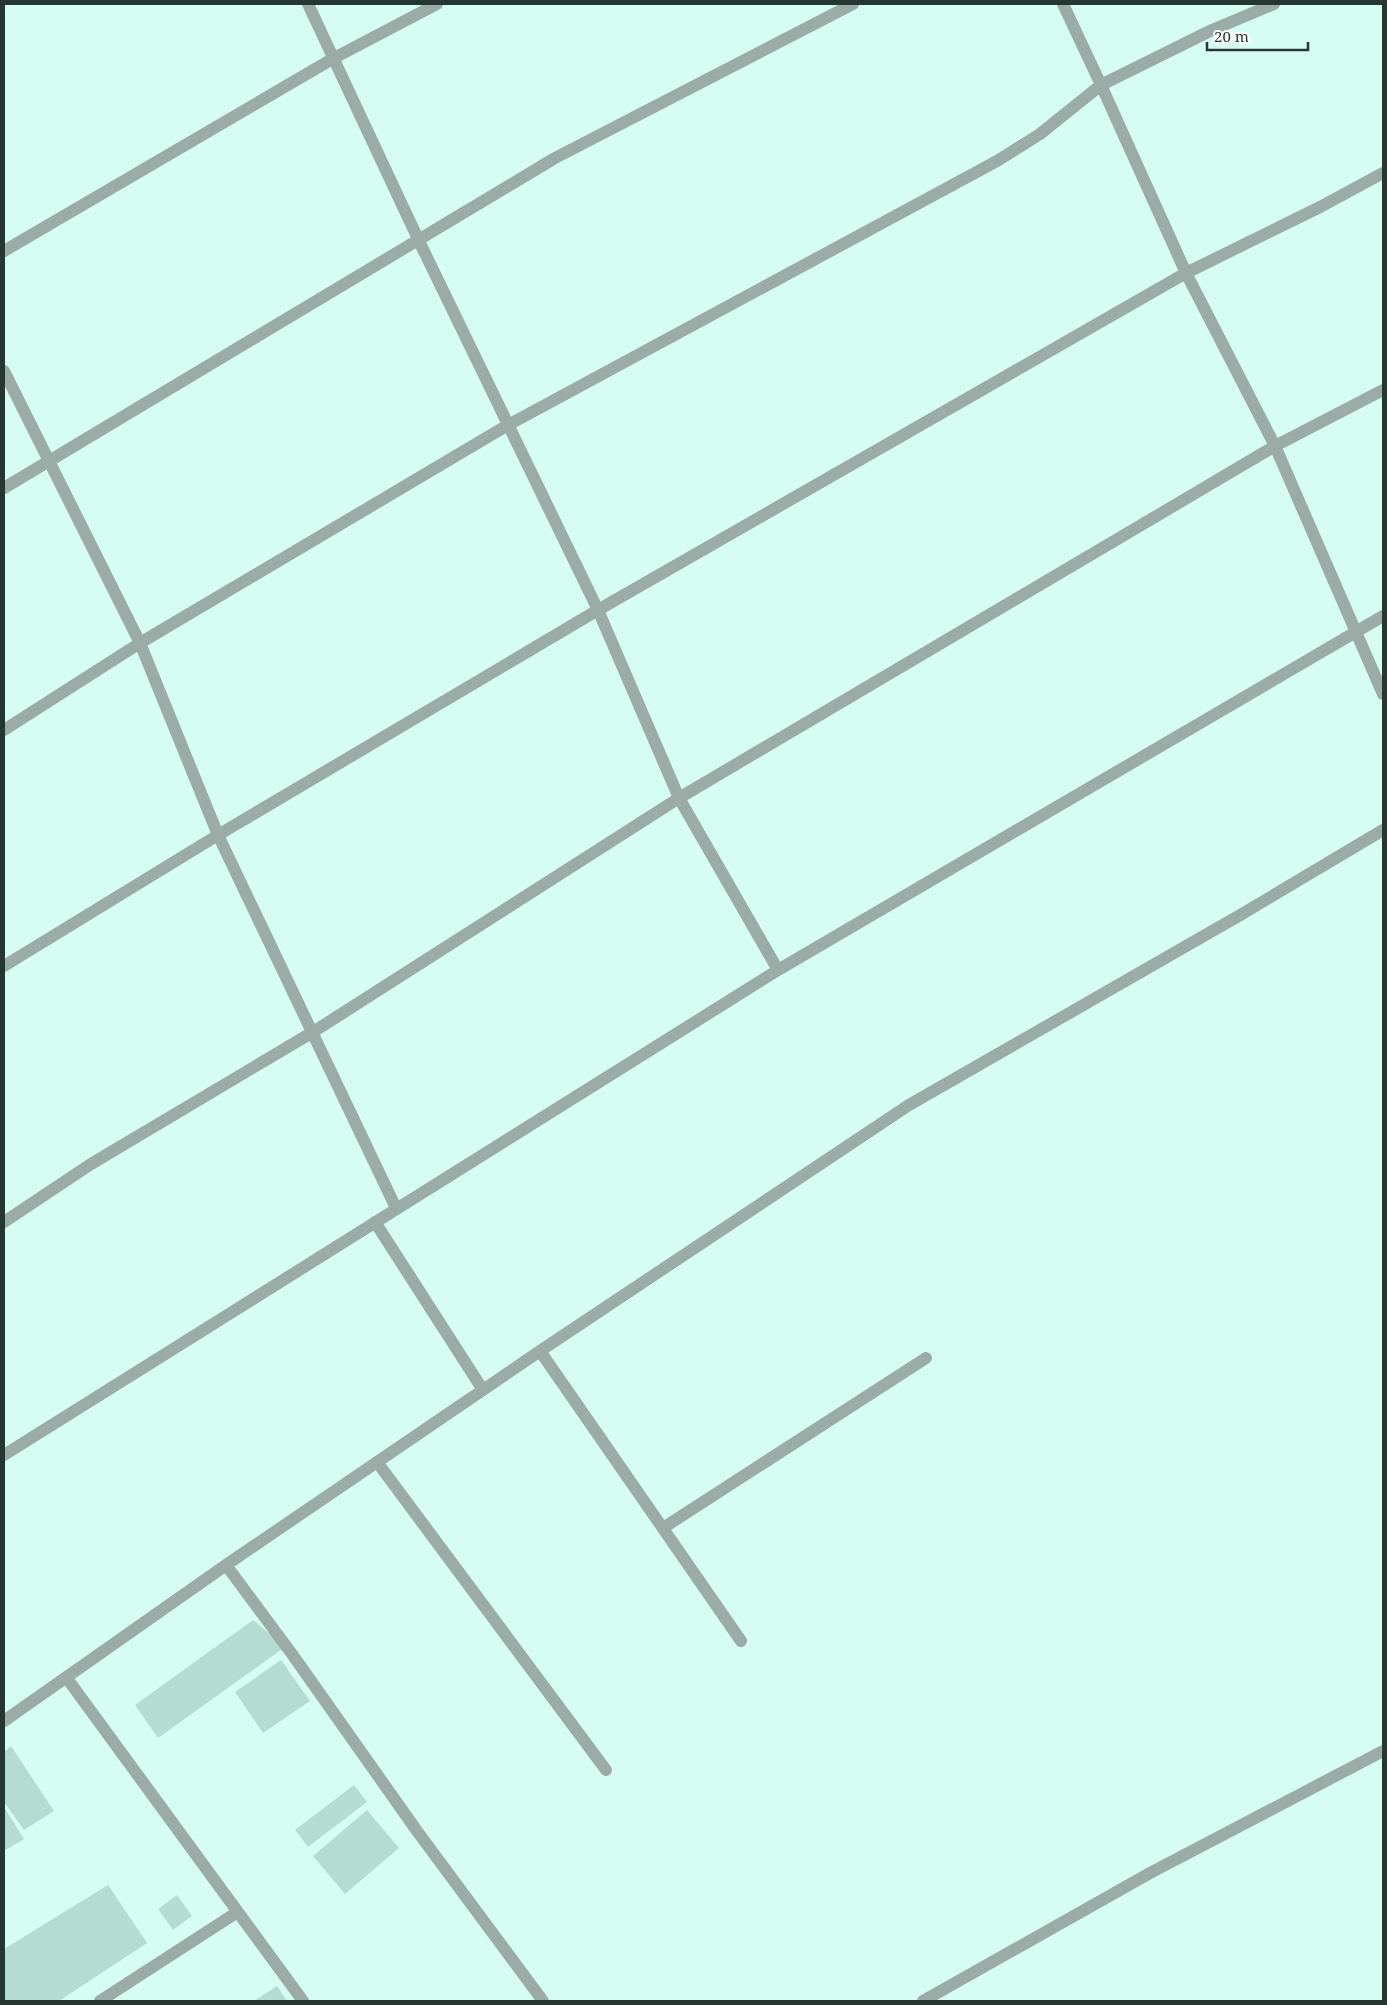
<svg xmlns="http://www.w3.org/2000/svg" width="1387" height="2005" viewBox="0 0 1387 2005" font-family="'Noto Serif',serif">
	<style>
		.building { fill: #b5dcd0 }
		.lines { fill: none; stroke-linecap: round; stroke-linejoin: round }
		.street { stroke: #9baba6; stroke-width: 12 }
	</style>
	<rect width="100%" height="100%" fill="#d6fdf1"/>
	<path class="building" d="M 253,1620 L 285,1647 L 158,1738 L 135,1705 Z
		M 281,1660 L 310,1701 L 263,1733 L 235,1692 Z
		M 11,1746 L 54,1811 L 24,1830 L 4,1802 L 4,1752 Z
		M 354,1785 L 367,1802 L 308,1847 L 295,1830 Z
		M 4,1807 L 24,1839 L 4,1851 Z
		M 367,1810 L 399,1848 L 345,1894 L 313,1856 Z
		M 108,1885 L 147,1943 L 59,2001 L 4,2001 L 4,1949 Z
		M 177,1895 L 192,1916 L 173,1930 L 158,1909 Z
		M 277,1986 L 287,2001 L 254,2001 Z"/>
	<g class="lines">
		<path class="street" d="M 308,4 L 419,241 L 598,610 L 679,798 L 778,970
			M 1063,4 L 1101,85 L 1186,273 L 1275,446 L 1383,694
			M 4,251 L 334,58 L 437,4
			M 4,371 L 140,643 L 218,835 L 396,1208
			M 4,488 L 555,158 L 853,4
			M 4,730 L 140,643 L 508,425 L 997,161 L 1040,134 L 1101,85 L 1212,30 L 1274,4
			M 4,966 L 218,835 L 598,610 L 1186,273 L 1320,207 L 1383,173
			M 4,1222 L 91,1164 L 313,1032 L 679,798 L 1275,446 L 1383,390
			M 375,1222 L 483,1390
			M 540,1351 L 741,1641
			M 4,1455 L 778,970 L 1383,616
			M 377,1462 L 606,1770
			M 663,1528 L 926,1358
			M 226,1565 L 292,1654 L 417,1831 L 543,2001
			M 66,1677 L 303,2001
			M 4,1721 L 226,1565 L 540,1351 L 909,1105 L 1242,914 L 1383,830
			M 100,2001 L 236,1913
			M 923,2001 L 1150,1873 L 1383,1751"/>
	</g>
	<rect width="1387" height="2005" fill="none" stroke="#263631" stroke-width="10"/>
	<path d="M1207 42v8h101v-8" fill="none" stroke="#263631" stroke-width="2.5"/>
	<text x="1214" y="42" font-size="15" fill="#263631" stroke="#ffffff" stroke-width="4" paint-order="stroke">20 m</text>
</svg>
